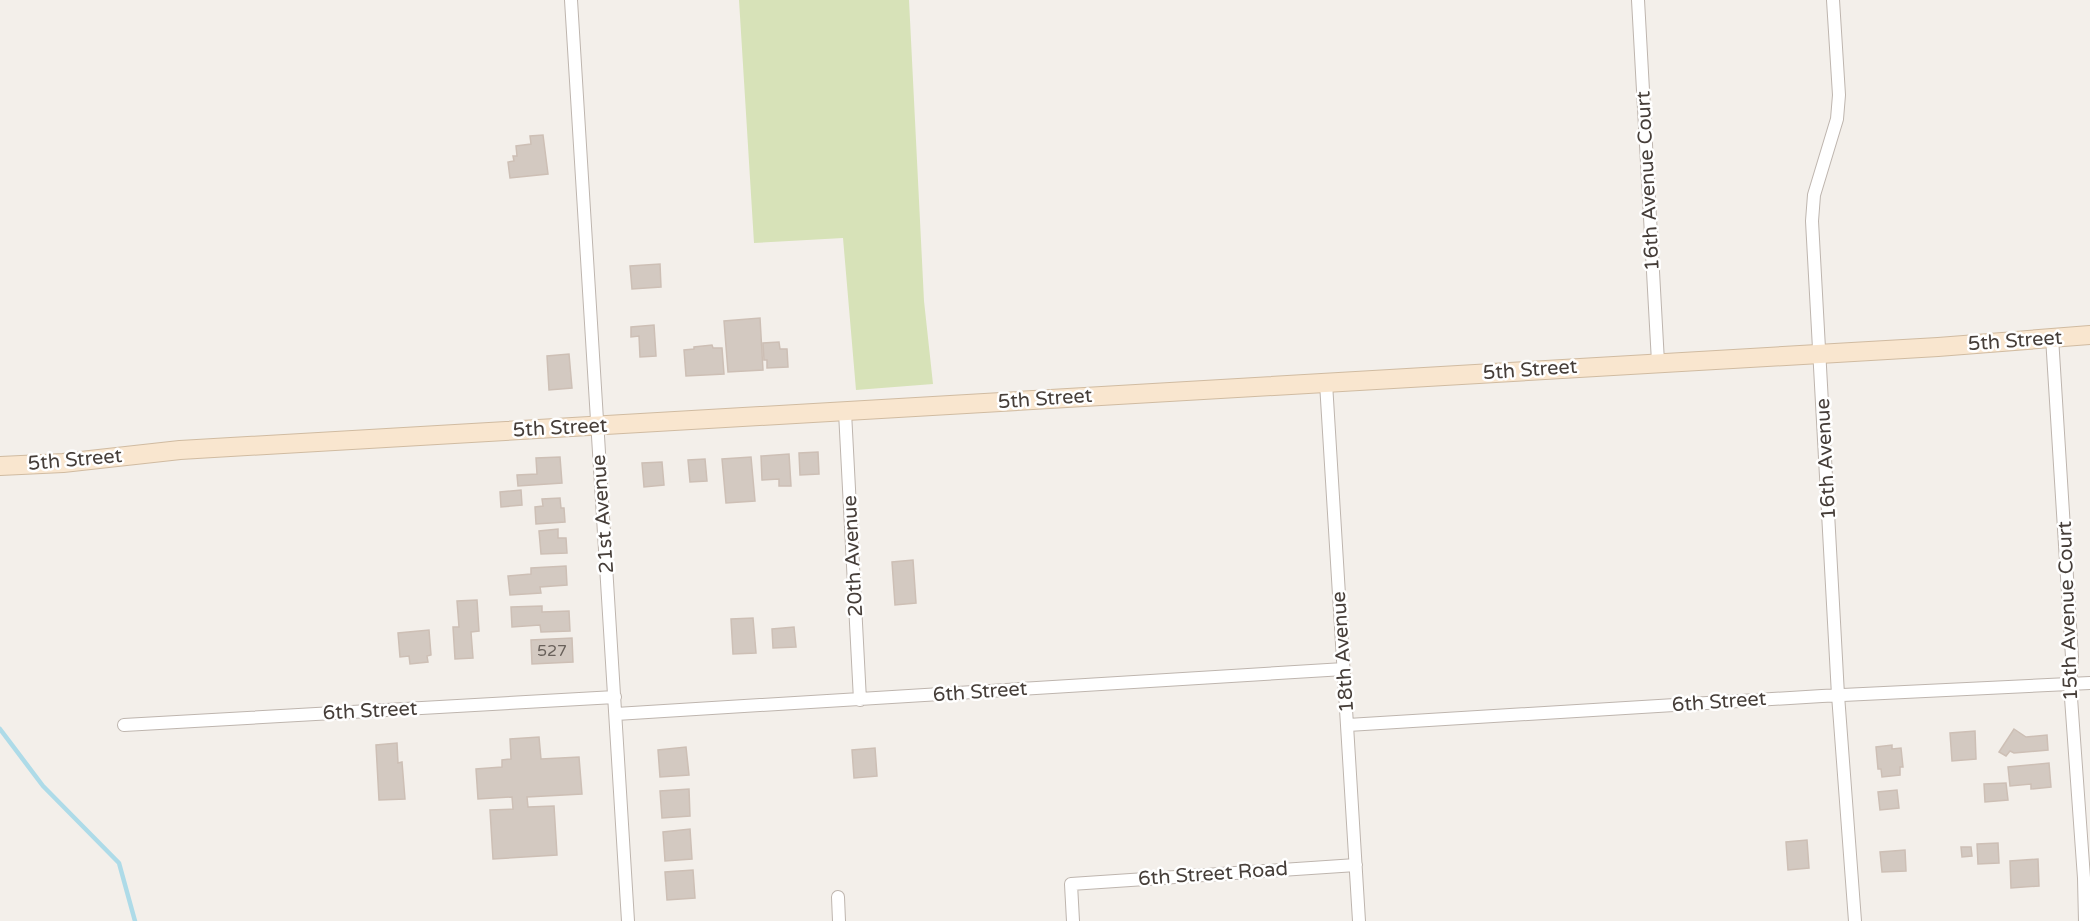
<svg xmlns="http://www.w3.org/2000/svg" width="2090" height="921" viewBox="0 0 2090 921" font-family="'Varela Round',sans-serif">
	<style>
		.green { fill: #d7e2b8 }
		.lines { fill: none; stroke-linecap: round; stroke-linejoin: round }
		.stream { stroke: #aedbe8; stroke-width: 4.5 }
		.building { fill: #d3c9c1; stroke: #cdbfb5; stroke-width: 1.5 }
		.minor-casing { stroke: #beb5ae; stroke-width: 14 }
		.secondary-casing { stroke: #d0bba1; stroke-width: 20 }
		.minor { stroke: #fff; stroke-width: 12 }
		.secondary { stroke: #f9e6cf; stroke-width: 18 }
		.labels { text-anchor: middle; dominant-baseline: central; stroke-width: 5; stroke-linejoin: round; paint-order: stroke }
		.number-label { font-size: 16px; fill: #69615b }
		.street-label { font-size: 20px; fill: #463e39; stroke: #fff }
	</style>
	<rect width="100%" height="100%" fill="#f3efea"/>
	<path class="green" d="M 739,0 L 909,0 L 924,301 L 933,384 L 856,390 L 843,238 L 754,243 Z"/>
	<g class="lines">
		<path class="stream" d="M 0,729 L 43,786 L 119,863 L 135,921"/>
	</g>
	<path class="building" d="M 543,135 L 548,174 L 510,178 L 508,162 L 514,161 L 513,156 L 517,156 L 516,146 L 531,144 L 530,136 Z
		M 660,264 L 661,287 L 632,289 L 630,266 Z
		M 760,318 L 763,370 L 728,372 L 724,321 Z
		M 654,325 L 656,356 L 640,357 L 639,336 L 631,337 L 631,327 Z
		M 779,342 L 780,349 L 787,349 L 788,367 L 767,368 L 767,360 L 764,360 L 763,343 Z
		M 712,345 L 713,348 L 722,348 L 724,374 L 686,376 L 684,350 L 694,349 L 694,347 Z
		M 569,354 L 572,388 L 549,390 L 547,356 Z
		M 818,452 L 819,474 L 800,475 L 799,453 Z
		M 789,454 L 791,486 L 779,486 L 779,479 L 762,480 L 761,456 Z
		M 560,457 L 562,483 L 518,486 L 517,475 L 537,474 L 536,458 Z
		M 751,457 L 755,501 L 726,503 L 722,459 Z
		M 705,459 L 707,481 L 690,482 L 688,460 Z
		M 662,462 L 664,485 L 644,487 L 642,463 Z
		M 521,490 L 522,505 L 501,507 L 500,492 Z
		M 560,498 L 561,508 L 564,508 L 565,522 L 536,524 L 535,507 L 543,506 L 542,499 Z
		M 558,529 L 558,538 L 566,538 L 567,553 L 541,554 L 539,531 Z
		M 913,560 L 916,603 L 895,605 L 892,562 Z
		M 566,566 L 567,585 L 540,587 L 541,593 L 510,595 L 508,576 L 531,574 L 531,568 Z
		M 477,600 L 479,631 L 471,632 L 473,658 L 455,659 L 453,627 L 459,627 L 457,601 Z
		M 542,606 L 542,612 L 569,611 L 570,631 L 541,632 L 540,625 L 512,627 L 511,607 Z
		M 753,618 L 756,653 L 733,654 L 731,619 Z
		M 794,627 L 796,647 L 773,648 L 772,629 Z
		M 429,630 L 431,655 L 427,656 L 428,662 L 410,664 L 409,656 L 400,657 L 398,633 Z
		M 572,638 L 573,662 L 532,664 L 531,640 Z
		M 2014,729 L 2026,737 L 2047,735 L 2048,750 L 2014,753 L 2010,751 L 2006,756 L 1999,752 Z
		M 1975,731 L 1976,759 L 1952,761 L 1950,733 Z
		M 539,737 L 541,759 L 579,757 L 582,794 L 527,797 L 528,807 L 554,806 L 557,855 L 493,859 L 490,810 L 513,809 L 512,797 L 478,799 L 476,769 L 502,767 L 502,760 L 511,759 L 510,739 Z
		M 397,743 L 398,763 L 402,762 L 405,799 L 379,800 L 376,745 Z
		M 1892,745 L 1892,749 L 1901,748 L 1903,767 L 1900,767 L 1900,775 L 1882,777 L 1881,769 L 1878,769 L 1876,747 Z
		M 686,747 L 689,775 L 660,777 L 658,750 Z
		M 875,748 L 877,776 L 854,778 L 852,750 Z
		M 2049,763 L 2051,787 L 2031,789 L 2031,784 L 2010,786 L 2008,767 Z
		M 2006,783 L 2008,800 L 1985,802 L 1984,784 Z
		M 689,789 L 690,816 L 662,818 L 660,791 Z
		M 1897,790 L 1899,808 L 1880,810 L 1878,792 Z
		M 690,829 L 692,859 L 665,861 L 663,832 Z
		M 1807,840 L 1809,868 L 1788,870 L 1786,842 Z
		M 1998,843 L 1999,863 L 1978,864 L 1977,844 Z
		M 1961,847 L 1971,847 L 1972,856 L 1962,857 Z
		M 1905,850 L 1906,871 L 1882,872 L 1880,852 Z
		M 2038,859 L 2039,886 L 2011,888 L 2010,861 Z
		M 693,870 L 695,898 L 667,900 L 665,872 Z"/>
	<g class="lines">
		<defs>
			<path id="minor" d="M 571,0 L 628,921
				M 1638,0 L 1658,362
				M 1833,0 L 1839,95 L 1837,119 L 1814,195 L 1812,221 L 1838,695 L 1855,921
				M 2052,337 L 2072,657 L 2070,684 L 2084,878 L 2085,921
				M 1326,383 L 1359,921
				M 845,412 L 860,700
				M 616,714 L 1344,669
				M 124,725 L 615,697
				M 1348,725 L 1822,696 L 2090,683
				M 838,897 L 839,921
				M 1073,921 L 1071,884 L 1356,865"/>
			<path id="secondary" d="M 0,466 L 63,463 L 180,450 L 1938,347 L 2090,335"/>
		</defs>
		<use href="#minor" class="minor-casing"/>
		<use href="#secondary" class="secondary-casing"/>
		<use href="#minor" class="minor"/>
		<use href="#secondary" class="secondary"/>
	</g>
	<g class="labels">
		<g class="number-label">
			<text x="552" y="651">527</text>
		</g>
		<g class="street-label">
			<text transform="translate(1648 181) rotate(-93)">16th Avenue Court</text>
			<text transform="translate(2015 341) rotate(-4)">5th Street</text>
			<text transform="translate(1530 370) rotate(-4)">5th Street</text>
			<text transform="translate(1045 399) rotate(-4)">5th Street</text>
			<text transform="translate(560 428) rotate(-3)">5th Street</text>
			<text transform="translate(1826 459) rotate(-93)">16th Avenue</text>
			<text transform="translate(75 460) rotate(-5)">5th Street</text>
			<text transform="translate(603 514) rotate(-94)">21st Avenue</text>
			<text transform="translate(853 556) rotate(-93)">20th Avenue</text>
			<text transform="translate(2068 611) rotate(-92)">15th Avenue Court</text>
			<text transform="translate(1343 652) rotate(-94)">18th Avenue</text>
			<text transform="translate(980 692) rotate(-4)">6th Street</text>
			<text transform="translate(1719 702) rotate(-4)">6th Street</text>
			<text transform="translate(370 711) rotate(-3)">6th Street</text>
			<text transform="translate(1213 874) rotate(-4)">6th Street Road</text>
		</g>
	</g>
</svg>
